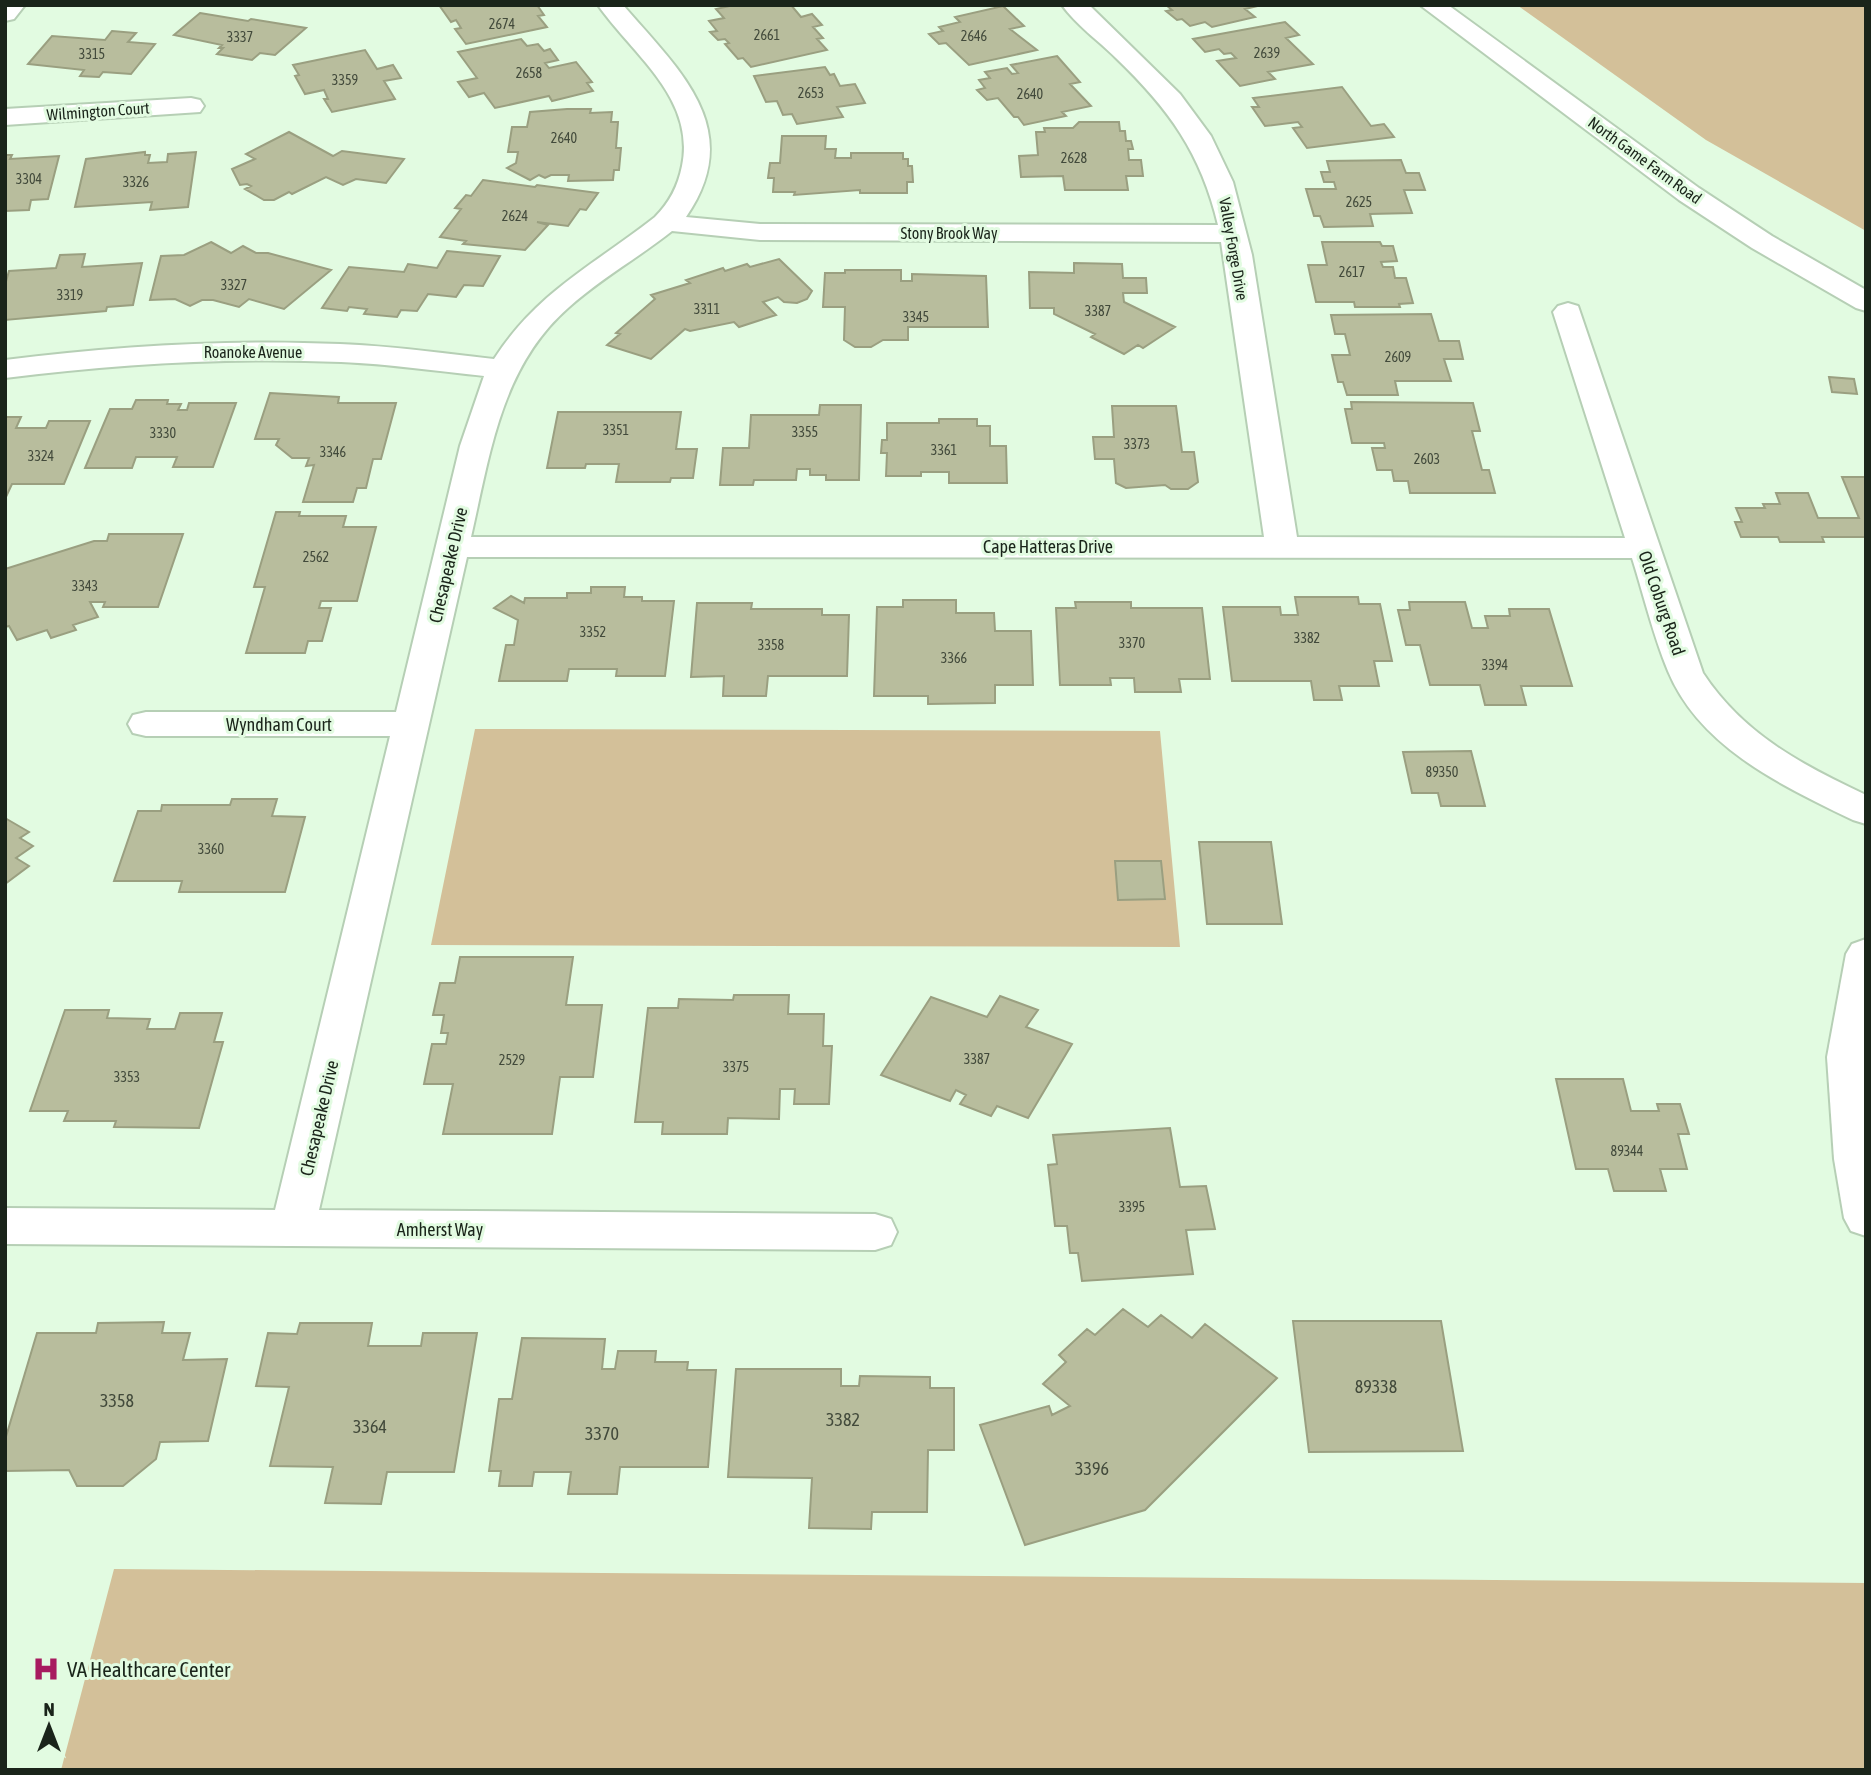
<svg xmlns="http://www.w3.org/2000/svg" width="1871" height="1775" viewBox="0 0 1871 1775" font-family="'Asap Condensed',sans-serif">
	<style>
		.green { fill: #d3c099 }
		.building { fill: #b8bd9d; stroke: #9a9f80; stroke-width: 2 }
		.lines { fill: none; stroke-linecap: round; stroke-linejoin: round }
		.minor-casing { stroke: #b6cfb5; stroke-width: 4 }
		.tertiary-casing { stroke: #b6cfb5; stroke-width: 4 }
		.secondary-casing { stroke: #b6cfb5; stroke-width: 4 }
		.minor { fill: #fff; fill-rule: evenodd }
		.tertiary { fill: #fff; fill-rule: evenodd }
		.secondary { fill: #fff; fill-rule: evenodd }
		.labels { text-anchor: middle; dominant-baseline: central; stroke-width: 6; stroke-linejoin: round; paint-order: stroke }
		.number-label { font-size: 14px; fill: #424a3b }
		.far-street-label { font-size: 16px; fill: #1a241a; stroke: #e2fbe1 }
		.street-label { font-size: 18px; fill: #1a241a; stroke: #e2fbe1 }
		.near-number-label { font-size: 18px; fill: #424a3b }
		.near-poi-label { font-size: 21px; fill: #1a241a; stroke: #e2fbe1; text-anchor: start }
	</style>
	<rect width="100%" height="100%" fill="#e2fbe1"/>
	<path class="green" d="M 1517,5 L 1866,5 L 1866,231 L 1706,140 Z
		M 475,729 L 1160,731 L 1180,947 L 431,945 Z
		M 114,1569 L 1866,1583 L 1866,1770 L 61,1770 Z"/>
	<path class="building" d="M 439,5 L 537,5 L 544,15 L 538,16 L 547,27 L 466,44 L 455,29 L 461,28 L 456,20 L 451,22 Z
		M 734,5 L 791,5 L 801,17 L 812,14 L 822,25 L 813,27 L 823,38 L 817,39 L 827,50 L 751,67 L 743,58 L 738,59 L 725,44 L 729,43 L 725,39 L 718,40 L 710,32 L 717,31 L 709,21 L 724,18 L 716,9 Z
		M 1166,5 L 1257,5 L 1258,6 L 1245,9 L 1255,17 L 1212,27 L 1205,22 L 1190,26 L 1182,19 L 1177,20 L 1166,11 L 1172,10 Z
		M 1003,6 L 1024,26 L 1010,29 L 1037,50 L 969,65 L 946,43 L 939,44 L 929,34 L 943,31 L 939,27 L 960,22 L 955,17 Z
		M 200,13 L 248,21 L 251,19 L 306,28 L 275,55 L 260,53 L 252,60 L 217,54 L 223,48 L 219,48 L 222,45 L 174,35 Z
		M 1285,22 L 1299,35 L 1286,38 L 1313,64 L 1268,72 L 1275,79 L 1240,86 L 1217,61 L 1236,58 L 1231,53 L 1224,54 L 1219,49 L 1205,52 L 1193,39 Z
		M 112,31 L 136,33 L 128,42 L 155,44 L 131,74 L 103,72 L 99,77 L 80,76 L 84,70 L 28,64 L 52,36 L 105,40 Z
		M 521,39 L 527,46 L 538,44 L 544,51 L 550,49 L 558,60 L 545,63 L 549,68 L 576,62 L 592,82 L 587,83 L 593,91 L 552,101 L 549,96 L 495,108 L 484,93 L 469,97 L 458,82 L 477,78 L 458,52 Z
		M 365,50 L 377,69 L 393,65 L 401,78 L 384,81 L 395,99 L 332,112 L 324,99 L 328,99 L 324,90 L 305,94 L 295,76 L 299,75 L 293,65 Z
		M 1057,56 L 1080,82 L 1070,84 L 1091,106 L 1062,112 L 1066,116 L 1024,125 L 1018,117 L 1014,117 L 998,98 L 987,100 L 977,90 L 985,88 L 979,80 L 990,78 L 985,72 L 1007,68 L 1012,74 L 1018,73 L 1011,65 Z
		M 825,67 L 830,75 L 834,74 L 840,86 L 855,84 L 865,103 L 837,107 L 843,117 L 797,124 L 792,114 L 783,115 L 777,101 L 766,102 L 754,76 Z
		M 1342,87 L 1371,126 L 1384,124 L 1394,137 L 1307,148 L 1293,128 L 1302,127 L 1298,122 L 1265,126 L 1252,107 L 1259,107 L 1253,98 Z
		M 567,109 L 591,109 L 590,113 L 612,112 L 611,122 L 618,122 L 616,148 L 621,148 L 619,170 L 614,170 L 613,180 L 568,181 L 569,175 L 551,175 L 545,178 L 539,175 L 530,180 L 507,168 L 516,163 L 518,152 L 508,152 L 512,127 L 527,127 L 530,112 Z
		M 1079,122 L 1119,122 L 1120,131 L 1125,131 L 1126,141 L 1131,141 L 1133,149 L 1128,149 L 1129,160 L 1141,160 L 1143,176 L 1126,176 L 1128,190 L 1065,190 L 1063,176 L 1021,177 L 1019,156 L 1038,155 L 1036,132 L 1045,132 L 1044,128 L 1073,128 Z
		M 289,132 L 333,156 L 342,151 L 404,159 L 386,183 L 356,179 L 343,185 L 326,177 L 292,194 L 289,192 L 274,200 L 264,200 L 245,189 L 251,186 L 247,184 L 240,185 L 232,169 L 255,159 L 246,154 Z
		M 782,136 L 826,136 L 825,149 L 836,149 L 835,158 L 851,158 L 851,153 L 903,153 L 903,159 L 908,159 L 908,166 L 912,166 L 913,182 L 907,182 L 907,193 L 860,193 L 860,190 L 794,195 L 795,192 L 773,192 L 774,178 L 768,178 L 770,163 L 780,163 Z
		M 145,152 L 145,155 L 150,155 L 148,163 L 167,162 L 168,154 L 196,152 L 188,207 L 150,210 L 152,202 L 75,207 L 86,159 Z
		M 5,155 L 12,155 L 10,159 L 59,156 L 48,199 L 31,200 L 29,210 L 5,211 Z
		M 1401,160 L 1406,173 L 1419,173 L 1425,190 L 1404,190 L 1412,213 L 1370,214 L 1373,226 L 1324,227 L 1320,216 L 1314,216 L 1306,189 L 1336,189 L 1334,182 L 1324,182 L 1321,172 L 1330,172 L 1327,161 Z
		M 483,180 L 535,187 L 537,185 L 598,193 L 586,210 L 580,209 L 568,226 L 537,222 L 548,225 L 525,250 L 463,244 L 466,241 L 440,237 L 461,209 L 455,208 L 466,195 L 471,196 Z
		M 211,242 L 231,253 L 243,246 L 256,253 L 268,253 L 331,270 L 284,309 L 249,299 L 239,307 L 213,300 L 202,300 L 190,306 L 175,299 L 150,300 L 161,256 L 184,255 Z
		M 1322,242 L 1380,242 L 1382,246 L 1393,246 L 1397,261 L 1381,262 L 1383,267 L 1393,267 L 1395,278 L 1406,278 L 1413,303 L 1399,304 L 1400,307 L 1355,307 L 1354,302 L 1316,302 L 1308,265 L 1327,265 Z
		M 447,251 L 500,256 L 483,286 L 464,285 L 456,297 L 428,294 L 417,311 L 401,310 L 397,317 L 364,314 L 367,309 L 349,307 L 347,311 L 322,308 L 349,267 L 404,272 L 408,264 L 437,268 Z
		M 85,254 L 82,267 L 142,263 L 133,305 L 107,307 L 106,311 L 5,320 L 5,285 L 9,271 L 56,268 L 60,255 Z
		M 779,259 L 812,291 L 807,299 L 797,303 L 784,302 L 778,297 L 763,302 L 776,315 L 739,327 L 734,322 L 690,331 L 685,329 L 651,359 L 607,345 L 620,334 L 616,333 L 655,299 L 651,295 L 690,283 L 686,280 L 723,268 L 725,271 L 747,264 L 750,267 Z
		M 1074,263 L 1122,264 L 1123,278 L 1146,278 L 1147,293 L 1123,293 L 1124,302 L 1175,327 L 1143,348 L 1138,345 L 1124,354 L 1091,337 L 1095,334 L 1054,314 L 1054,308 L 1030,308 L 1029,272 L 1074,273 Z
		M 845,270 L 901,270 L 901,281 L 912,281 L 912,274 L 986,276 L 988,327 L 908,327 L 908,340 L 883,340 L 871,347 L 855,347 L 844,340 L 845,307 L 823,307 L 825,273 L 845,273 Z
		M 1431,314 L 1439,341 L 1459,341 L 1463,359 L 1444,359 L 1451,381 L 1395,381 L 1398,395 L 1347,395 L 1343,382 L 1338,382 L 1332,355 L 1350,355 L 1345,334 L 1335,334 L 1331,315 Z
		M 1829,377 L 1854,379 L 1857,394 L 1832,392 Z
		M 270,393 L 339,397 L 338,403 L 396,403 L 381,459 L 373,459 L 366,488 L 357,488 L 353,502 L 303,502 L 314,465 L 306,466 L 309,458 L 292,458 L 276,445 L 279,439 L 255,439 Z
		M 136,400 L 168,400 L 167,404 L 181,404 L 178,410 L 187,410 L 189,403 L 236,403 L 213,467 L 173,467 L 177,457 L 136,457 L 132,468 L 85,468 L 110,409 L 132,409 Z
		M 1351,402 L 1473,403 L 1480,431 L 1472,431 L 1482,470 L 1489,470 L 1495,493 L 1410,493 L 1408,481 L 1394,481 L 1392,470 L 1377,470 L 1372,448 L 1385,448 L 1384,443 L 1352,443 L 1345,409 L 1352,409 Z
		M 820,405 L 861,405 L 859,480 L 826,480 L 826,475 L 810,475 L 810,469 L 797,469 L 796,480 L 754,480 L 753,485 L 720,485 L 723,448 L 749,448 L 751,415 L 819,415 Z
		M 1112,406 L 1176,406 L 1182,452 L 1194,452 L 1198,482 L 1188,489 L 1171,489 L 1165,485 L 1126,488 L 1116,483 L 1114,459 L 1095,459 L 1093,437 L 1114,437 Z
		M 558,412 L 681,412 L 676,449 L 697,449 L 693,478 L 671,478 L 670,482 L 616,482 L 619,464 L 586,464 L 585,468 L 547,468 Z
		M 5,417 L 21,417 L 16,428 L 46,428 L 49,421 L 90,421 L 64,484 L 12,484 L 5,499 Z
		M 939,419 L 977,419 L 977,426 L 990,426 L 990,446 L 1006,446 L 1007,483 L 949,483 L 949,472 L 921,472 L 921,476 L 886,476 L 887,453 L 881,453 L 882,440 L 887,440 L 887,423 L 939,423 Z
		M 1842,477 L 1866,477 L 1866,537 L 1822,537 L 1824,542 L 1780,542 L 1778,537 L 1741,537 L 1735,522 L 1742,522 L 1736,508 L 1765,508 L 1763,504 L 1780,504 L 1776,493 L 1808,493 L 1818,518 L 1859,518 Z
		M 276,512 L 300,512 L 299,516 L 346,516 L 343,527 L 376,527 L 357,601 L 321,601 L 319,608 L 331,608 L 322,641 L 308,641 L 305,653 L 246,653 L 265,587 L 254,587 Z
		M 109,534 L 183,534 L 158,607 L 103,607 L 105,602 L 90,602 L 98,617 L 73,625 L 76,630 L 51,638 L 47,630 L 17,640 L 9,626 L 5,627 L 5,569 L 94,541 L 107,541 Z
		M 591,587 L 625,587 L 624,597 L 642,597 L 642,601 L 674,601 L 665,676 L 616,676 L 617,669 L 569,669 L 567,681 L 499,681 L 506,645 L 514,645 L 518,620 L 494,608 L 511,596 L 524,603 L 525,598 L 567,598 L 567,593 L 591,593 Z
		M 1295,597 L 1358,597 L 1359,604 L 1380,604 L 1392,661 L 1374,661 L 1379,686 L 1339,686 L 1342,700 L 1314,700 L 1311,681 L 1232,681 L 1223,607 L 1280,607 L 1281,615 L 1298,615 Z
		M 903,600 L 956,600 L 956,613 L 994,613 L 995,631 L 1031,631 L 1033,685 L 995,685 L 995,703 L 928,704 L 928,696 L 874,696 L 877,607 L 903,607 Z
		M 1075,602 L 1131,602 L 1131,608 L 1202,608 L 1210,679 L 1179,679 L 1181,692 L 1135,692 L 1134,678 L 1110,678 L 1111,685 L 1060,685 L 1056,608 L 1076,608 Z
		M 1409,602 L 1465,602 L 1472,628 L 1488,628 L 1485,616 L 1510,616 L 1509,609 L 1549,609 L 1572,686 L 1521,686 L 1526,705 L 1485,705 L 1480,685 L 1430,685 L 1420,645 L 1406,645 L 1398,610 L 1410,610 Z
		M 697,603 L 752,603 L 751,609 L 822,609 L 822,615 L 849,615 L 847,676 L 768,676 L 766,696 L 723,696 L 724,676 L 691,677 Z
		M 1471,751 L 1485,806 L 1441,806 L 1438,793 L 1412,793 L 1403,752 Z
		M 232,799 L 277,799 L 272,816 L 305,817 L 285,892 L 179,892 L 182,881 L 114,881 L 138,811 L 161,811 L 162,805 L 230,805 Z
		M 5,818 L 29,832 L 20,838 L 33,846 L 16,858 L 29,866 L 5,884 Z
		M 1199,842 L 1271,842 L 1282,924 L 1207,924 Z
		M 1115,861 L 1161,861 L 1165,899 L 1118,900 Z
		M 460,957 L 573,957 L 566,1005 L 602,1005 L 593,1077 L 560,1077 L 552,1134 L 443,1134 L 453,1084 L 424,1084 L 432,1044 L 446,1044 L 448,1033 L 441,1033 L 444,1015 L 433,1015 L 440,983 L 455,983 Z
		M 734,995 L 789,995 L 788,1014 L 824,1014 L 823,1046 L 832,1046 L 829,1104 L 794,1104 L 795,1089 L 780,1089 L 779,1119 L 728,1118 L 727,1134 L 662,1134 L 663,1122 L 635,1122 L 648,1008 L 678,1008 L 679,999 L 733,1000 Z
		M 1000,996 L 1038,1010 L 1026,1027 L 1072,1044 L 1028,1118 L 997,1106 L 991,1116 L 960,1104 L 966,1095 L 956,1090 L 950,1101 L 881,1075 L 931,997 L 987,1017 Z
		M 65,1010 L 109,1010 L 107,1018 L 150,1019 L 147,1029 L 175,1029 L 180,1013 L 222,1013 L 214,1042 L 223,1042 L 199,1128 L 114,1127 L 116,1121 L 64,1121 L 68,1111 L 30,1111 Z
		M 1556,1079 L 1623,1079 L 1631,1111 L 1659,1111 L 1657,1104 L 1680,1104 L 1689,1134 L 1678,1134 L 1687,1169 L 1660,1169 L 1666,1191 L 1614,1191 L 1608,1169 L 1576,1169 Z
		M 1170,1128 L 1180,1187 L 1206,1186 L 1215,1229 L 1186,1230 L 1193,1274 L 1082,1281 L 1078,1253 L 1070,1253 L 1067,1226 L 1055,1226 L 1048,1165 L 1057,1164 L 1053,1135 Z
		M 1123,1309 L 1148,1327 L 1161,1315 L 1192,1338 L 1205,1324 L 1277,1378 L 1145,1510 L 1025,1545 L 980,1425 L 1049,1406 L 1052,1415 L 1070,1406 L 1043,1384 L 1066,1362 L 1059,1355 L 1087,1329 L 1095,1335 Z
		M 1293,1321 L 1441,1321 L 1463,1451 L 1309,1452 Z
		M 164,1322 L 162,1333 L 190,1333 L 183,1360 L 227,1359 L 208,1441 L 160,1442 L 156,1459 L 123,1486 L 77,1486 L 69,1470 L 5,1471 L 5,1440 L 37,1333 L 96,1333 L 98,1323 Z
		M 300,1323 L 372,1323 L 368,1346 L 421,1346 L 423,1333 L 477,1333 L 454,1472 L 387,1472 L 381,1504 L 325,1503 L 333,1467 L 270,1466 L 289,1387 L 256,1386 L 268,1333 L 297,1334 Z
		M 522,1338 L 605,1339 L 602,1369 L 615,1369 L 618,1351 L 656,1351 L 655,1362 L 688,1362 L 687,1370 L 716,1370 L 708,1467 L 620,1467 L 617,1494 L 568,1494 L 571,1472 L 534,1472 L 532,1486 L 499,1486 L 501,1471 L 489,1471 L 499,1399 L 512,1399 Z
		M 736,1369 L 841,1369 L 841,1386 L 859,1386 L 860,1376 L 930,1377 L 930,1388 L 954,1388 L 954,1450 L 928,1450 L 927,1512 L 872,1512 L 871,1529 L 809,1528 L 812,1478 L 728,1477 Z"/>
	<g class="lines">
		<defs>
			<path id="minor" d="M 5,5 L 25,5 L 14,19 L 5,21 Z
				M 598,5 L 623,5 C 679,70 747,129 686,217 L 760,224 L 1218,225 C 1201,153 1169,109 1116,58 C 1099,41 1076,25 1062,5 L 1089,5 L 1180,94 L 1211,136 L 1233,182 L 1252,255 L 1297,537 L 1625,538 L 1553,312 L 1558,306 L 1568,303 L 1578,306 L 1703,673 C 1743,734 1802,765 1866,795 L 1866,824 L 1853,820 C 1783,786 1700,748 1668,671 C 1653,635 1644,596 1632,558 L 467,557 L 319,1210 L 875,1214 L 891,1219 L 897,1232 L 891,1245 L 875,1250 L 5,1244 L 5,1208 L 275,1210 L 390,736 L 146,736 L 133,733 L 128,724 L 133,715 L 146,712 L 396,712 L 460,446 L 484,376 C 437,371 389,364 341,362 C 229,357 117,364 5,378 L 5,360 C 116,346 228,339 340,344 C 391,346 442,353 494,359 C 538,291 594,265 655,217 C 670,202 678,186 682,166 C 696,98 632,54 598,5 ZM 672,231 L 760,240 L 1221,242 L 1264,537 L 471,537 C 490,454 501,367 568,308 C 600,279 638,258 672,231 Z
				M 191,98 L 200,100 L 204,106 L 200,112 L 5,125 L 5,109 Z"/>
			<path id="tertiary" d="M 1866,939 L 1866,1236 L 1851,1231 L 1844,1218 L 1834,1159 L 1827,1057 L 1846,954 L 1852,944 Z"/>
			<path id="secondary" d="M 1420,5 L 1448,5 L 1699,188 L 1772,236 L 1866,290 L 1866,311 L 1856,308 L 1752,248 L 1679,200 Z"/>
		</defs>
		<use href="#minor" class="minor-casing"/>
		<use href="#tertiary" class="tertiary-casing"/>
		<use href="#secondary" class="secondary-casing"/>
		<use href="#minor" class="minor"/>
		<use href="#tertiary" class="tertiary"/>
		<use href="#secondary" class="secondary"/>
	</g>
	<defs>
		<symbol id="hospital-bare" viewBox="-9 -9 18 18"><path d="M-5-5h3v3.5h4V-5h3V5h-3V1.5h-4V5h-3Z" fill="#a71b5f" stroke="#e2fbe1" stroke-width="2.5" paint-order="stroke"/></symbol>
	</defs>
	<g fill-rule="evenodd">
		<use href="#hospital-bare" x="27" y="1650" width="38" height="38"/>
	</g>
	<g class="labels">
		<g class="number-label">
			<text x="502" y="24">2674</text>
			<text x="767" y="35">2661</text>
			<text x="974" y="36">2646</text>
			<text x="240" y="37">3337</text>
			<text x="1267" y="53">2639</text>
			<text x="92" y="54">3315</text>
			<text x="529" y="73">2658</text>
			<text x="345" y="80">3359</text>
			<text x="811" y="93">2653</text>
			<text x="1030" y="94">2640</text>
			<text x="564" y="138">2640</text>
			<text x="1074" y="158">2628</text>
			<text x="29" y="179">3304</text>
			<text x="136" y="182">3326</text>
			<text x="1359" y="202">2625</text>
			<text x="515" y="216">2624</text>
			<text x="1352" y="272">2617</text>
			<text x="234" y="285">3327</text>
			<text x="70" y="295">3319</text>
			<text x="707" y="309">3311</text>
			<text x="1098" y="311">3387</text>
			<text x="916" y="317">3345</text>
			<text x="1398" y="357">2609</text>
			<text x="616" y="430">3351</text>
			<text x="805" y="432">3355</text>
			<text x="163" y="433">3330</text>
			<text x="1137" y="444">3373</text>
			<text x="944" y="450">3361</text>
			<text x="333" y="452">3346</text>
			<text x="41" y="456">3324</text>
			<text x="1427" y="459">2603</text>
			<text x="316" y="557">2562</text>
			<text x="85" y="586">3343</text>
			<text x="593" y="632">3352</text>
			<text x="1307" y="638">3382</text>
			<text x="1132" y="643">3370</text>
			<text x="771" y="645">3358</text>
			<text x="954" y="658">3366</text>
			<text x="1495" y="665">3394</text>
			<text x="1442" y="772">89350</text>
			<text x="211" y="849">3360</text>
			<text x="977" y="1059">3387</text>
			<text x="512" y="1060">2529</text>
			<text x="736" y="1067">3375</text>
			<text x="127" y="1077">3353</text>
			<text x="1627" y="1151">89344</text>
			<text x="1132" y="1207">3395</text>
		</g>
		<g class="far-street-label">
			<text transform="translate(98 111) rotate(-4)">Wilmington Court</text>
			<text transform="translate(1645 160) rotate(36)">North Game Farm Road</text>
			<text x="949" y="233">Stony Brook Way</text>
			<text transform="translate(1234 249) rotate(80)">Valley Forge Drive</text>
			<text x="253" y="352">Roanoke Avenue</text>
		</g>
		<g class="street-label">
			<text x="1048" y="546">Cape Hatteras Drive</text>
			<text transform="translate(448 565) rotate(-77)">Chesapeake Drive</text>
			<text transform="translate(1662 603) rotate(71)">Old Coburg Road</text>
			<text x="279" y="724">Wyndham Court</text>
			<text transform="translate(319 1118) rotate(-77)">Chesapeake Drive</text>
			<text x="440" y="1229">Amherst Way</text>
		</g>
		<g class="near-number-label">
			<text x="1376" y="1386">89338</text>
			<text x="117" y="1400">3358</text>
			<text x="843" y="1419">3382</text>
			<text x="370" y="1426">3364</text>
			<text x="602" y="1433">3370</text>
			<text x="1092" y="1468">3396</text>
		</g>
		<g class="near-poi-label">
			<text x="67" y="1669">VA Healthcare Center</text>
		</g>
	</g>
	<rect width="1871" height="1775" fill="none" stroke="#1a241a" stroke-width="14"/>
	<g transform="translate(49 1726)" stroke="#e2fbe1" stroke-width="5" paint-order="stroke">
	<path d="M0-5L12 26L0 18L-12 26Z" fill="#1a241a"/>
	<text y="-10" font-size="19" font-weight="bold" text-anchor="middle" fill="#1a241a">N</text>
	</g>
</svg>
